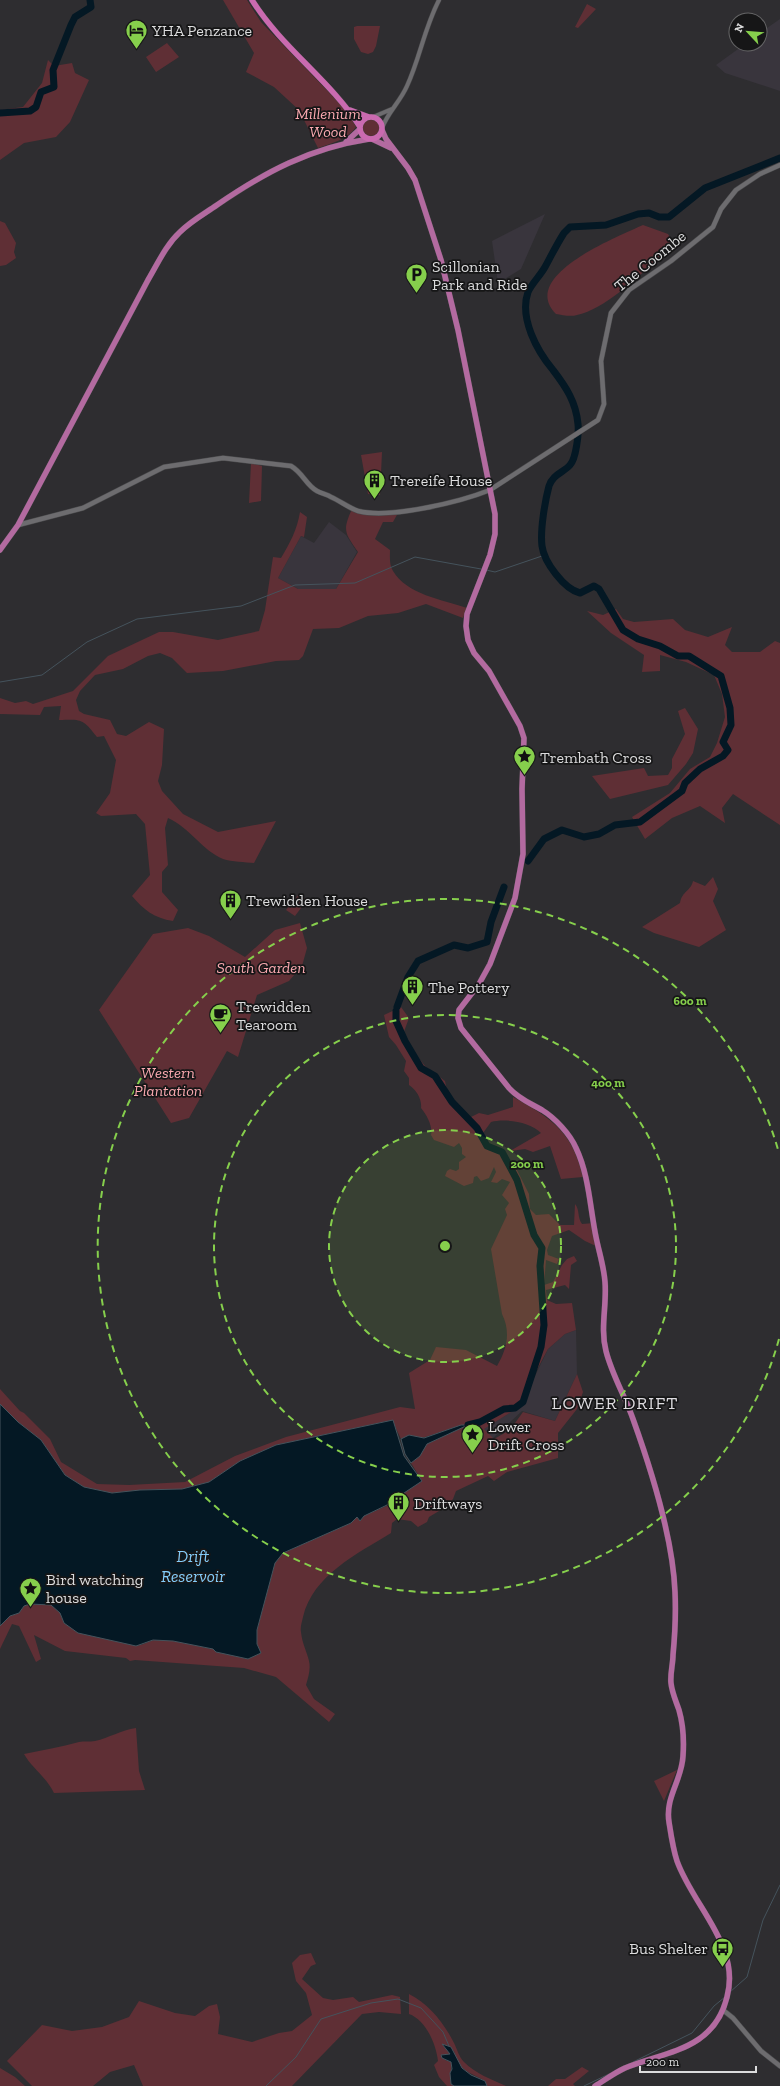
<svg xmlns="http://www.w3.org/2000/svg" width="780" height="2086" viewBox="0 0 780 2086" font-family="'Zilla Slab',serif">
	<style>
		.built { fill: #39353d }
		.green { fill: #5f2f35 }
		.water { fill: #041824; stroke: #45535c }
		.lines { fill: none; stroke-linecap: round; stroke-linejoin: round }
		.stream { stroke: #45535c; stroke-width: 1 }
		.river { stroke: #041824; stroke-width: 7 }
		.tertiary-casing { stroke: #49494b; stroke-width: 5 }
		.secondary-casing { stroke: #49494b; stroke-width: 5.5 }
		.primary-casing { stroke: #49494b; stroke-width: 6 }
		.trunk-casing { stroke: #49494b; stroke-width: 6 }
		.tertiary { stroke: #6d6c6f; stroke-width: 4 }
		.secondary { stroke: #6d6c6f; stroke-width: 4.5 }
		.primary { stroke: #b36aa0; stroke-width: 5.5 }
		.trunk { stroke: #ca6ab0; stroke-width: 5.5 }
		.ring { fill: none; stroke: #86cf4c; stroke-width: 2; stroke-dasharray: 7 5 }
		.labels { text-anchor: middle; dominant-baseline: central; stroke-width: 3.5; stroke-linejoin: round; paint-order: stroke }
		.poi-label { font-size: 16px; fill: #dcdcdd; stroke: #161617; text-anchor: start }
		.park-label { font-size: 16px; font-style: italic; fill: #faa9b0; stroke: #161617 }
		.street-label { font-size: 16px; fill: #dcdcdd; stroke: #161617 }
		.water-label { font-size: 17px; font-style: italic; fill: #85cdfa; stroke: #161617 }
		.quarter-label { font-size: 18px; letter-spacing: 1px; fill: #dddbdf; stroke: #161617 }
		.centre { fill: #86cf4c; stroke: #161617; stroke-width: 2 }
		.ring-label { font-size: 12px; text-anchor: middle; font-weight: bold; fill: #86cf4c; stroke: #161617; stroke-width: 3.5; stroke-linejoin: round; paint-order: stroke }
	</style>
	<rect width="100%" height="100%" fill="#2e2d30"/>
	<path class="built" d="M 780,19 L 780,91 L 725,73 L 716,65 L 745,44 L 760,44 L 760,33 Z
		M 545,214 L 521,269 L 498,283 L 492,241 Z
		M 329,522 L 346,535 L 357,552 L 336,589 L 298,589 L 278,578 L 301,536 L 314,543 Z
		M 576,1330 L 577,1374 L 555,1421 L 522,1411 L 492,1439 L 483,1429 L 516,1409 L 523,1401 L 548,1349 L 565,1334 Z"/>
	<path class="green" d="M 223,0 L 247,0 L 261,22 L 346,110 L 356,127 C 347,140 332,143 318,148 L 299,110 L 274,87 L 246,72 L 254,53 Z
		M 587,4 L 596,9 L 578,28 L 575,27 Z
		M 357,26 L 380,26 L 376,46 L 373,52 L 368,54 L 361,52 L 354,39 L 354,27 Z
		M 167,43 L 179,57 L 156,72 L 146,57 Z
		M 48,60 L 54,66 L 72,63 L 75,73 L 89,80 L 70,122 L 56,137 L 24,143 L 0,160 L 0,110 L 23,107 L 42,83 Z
		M362 127a9 9 0 1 1 18 0a9 9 0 1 1-18 0Z
		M 0,221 L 5,223 L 16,243 L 14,252 L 16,258 L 6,265 L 0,266 Z
		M 643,225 L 668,234 L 673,242 C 653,265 607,309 577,315 C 571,317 562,315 556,314 C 518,276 617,237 643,225 Z
		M 382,452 L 380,495 L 368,494 L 361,455 Z
		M 251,463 L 262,466 L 261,501 L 249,503 Z
		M 352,509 L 398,513 L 393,522 L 383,522 L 375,539 L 390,550 C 390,556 389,565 393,571 C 406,594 443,600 467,608 L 463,618 L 426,604 L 398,613 L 368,616 L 339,628 L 313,629 L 303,656 L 299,660 L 276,661 L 223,671 L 187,673 L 172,658 L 160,653 L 148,656 L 123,669 L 95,675 L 80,691 L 76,700 L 79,711 L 84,714 L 110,720 L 117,734 L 126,736 L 149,722 L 164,729 L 162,765 L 158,781 L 162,791 L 183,814 L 218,832 L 276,821 L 254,863 C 245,862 232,862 223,859 C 203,851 190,828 168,818 L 165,828 L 168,865 L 162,872 L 162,892 L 178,910 L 173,921 C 154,918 144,910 132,896 L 150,875 L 145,824 L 136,814 L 101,816 L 96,813 L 110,793 L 116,760 L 104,736 L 97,737 C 83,719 82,719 59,720 L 61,706 L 44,707 L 40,715 L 0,714 L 0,698 L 15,703 L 26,701 L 33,704 L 73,691 L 108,656 L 159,632 L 173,632 L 218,640 L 259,631 L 265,610 L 273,557 L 281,558 C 290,543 297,530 300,512 L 307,517 L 304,537 L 301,536 L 278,578 L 298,589 L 336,589 L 358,552 C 345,533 342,531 352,509 Z
		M 616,609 L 623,619 L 634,622 L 673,619 L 685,630 L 708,637 L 732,627 L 725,645 L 732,652 L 760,652 L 775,641 L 780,643 L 780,825 L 733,794 L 722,808 L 725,823 L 700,806 L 672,818 L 645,839 L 632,817 L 670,793 L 690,769 L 710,757 L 717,743 L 725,717 L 722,694 L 714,675 L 686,662 L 660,655 L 660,671 L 642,672 L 644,655 L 611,633 L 587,611 L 603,615 Z
		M 685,708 L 698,729 L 693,753 L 686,764 L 668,785 L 610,799 L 592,776 L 644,768 L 648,776 L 668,775 L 672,768 L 672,759 L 685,734 L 678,711 Z
		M 713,877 L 718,889 L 713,901 L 726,930 L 699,947 L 654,933 L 642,927 L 680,903 C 682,891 691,891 693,881 L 705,886 Z
		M 299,894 L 307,900 L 295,916 L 286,910 Z
		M 300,923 L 307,948 L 302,966 L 289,981 L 257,995 L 238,1057 L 227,1051 L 189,1118 L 171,1123 L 99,1010 L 153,934 L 188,928 L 209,936 L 245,957 L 275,930 Z
		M 401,1007 L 409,1018 L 402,1037 L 425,1066 L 445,1081 C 447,1097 458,1108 471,1117 L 479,1113 L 488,1115 L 513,1107 L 513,1097 C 551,1118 573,1132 583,1177 L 561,1179 L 550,1146 L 533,1152 L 525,1149 L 510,1151 L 541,1133 C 531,1122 505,1118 491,1122 L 483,1133 L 490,1145 L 502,1152 L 516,1168 L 529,1194 L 530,1209 L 536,1215 L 549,1214 L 560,1225 L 574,1225 L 575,1204 C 580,1210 577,1217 582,1224 L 594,1223 L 598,1247 L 585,1241 L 569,1230 L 552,1236 L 547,1250 L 548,1255 L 559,1259 L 557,1264 L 546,1260 L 544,1285 L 553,1282 L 562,1265 L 567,1259 L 574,1256 L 577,1261 L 571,1265 L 569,1289 L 565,1285 L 546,1290 L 547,1300 L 556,1304 L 572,1303 L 576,1330 L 565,1334 L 548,1349 L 516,1409 L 484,1429 L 494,1439 L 510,1430 L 523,1412 L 555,1421 L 577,1374 L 583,1392 L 577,1409 L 558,1433 L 558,1458 L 507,1472 L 494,1481 L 488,1476 L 456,1491 L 453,1499 L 444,1508 L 429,1517 L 427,1522 L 418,1527 L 411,1521 L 397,1519 L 392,1523 L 391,1533 C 357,1554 313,1575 303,1617 C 302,1622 300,1627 301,1632 C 302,1643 307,1652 309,1661 C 311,1669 308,1678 306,1685 L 314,1699 L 335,1714 L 329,1722 L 276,1677 L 244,1668 L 135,1660 L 130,1661 L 126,1658 L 65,1651 L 34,1635 L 41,1659 L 36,1662 L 19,1626 L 12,1624 L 0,1649 L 0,1626 L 10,1616 L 19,1613 L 24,1606 L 30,1604 L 51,1605 L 60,1613 L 64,1623 C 89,1635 108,1640 134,1645 C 141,1647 148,1641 155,1640 C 175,1639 194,1645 213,1649 L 217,1652 L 248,1659 L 261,1653 L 257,1644 L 257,1630 L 275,1563 L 283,1553 L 351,1523 L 357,1517 L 360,1521 L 364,1516 L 391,1504 L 393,1498 L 401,1495 L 422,1481 L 411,1463 L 420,1456 L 426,1444 L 463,1427 C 450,1428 438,1433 425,1437 C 416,1440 414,1433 401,1439 L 392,1420 L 276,1445 L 240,1461 L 209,1482 L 182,1489 L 140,1490 L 112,1493 L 84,1487 L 65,1475 L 41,1440 L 18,1422 L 0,1404 L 0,1389 L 20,1411 L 24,1413 L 50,1439 L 61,1462 L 97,1484 L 129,1485 L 185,1482 L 235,1456 L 286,1437 L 400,1407 L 415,1409 L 409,1373 L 430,1360 L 436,1347 L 466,1350 L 497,1366 C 507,1349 511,1332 502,1314 L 491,1249 L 507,1215 L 505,1209 L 509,1203 L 502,1195 L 510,1182 L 502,1179 L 497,1183 L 491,1182 L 496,1172 L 494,1167 L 489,1178 L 481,1181 L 477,1176 L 474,1177 L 473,1183 L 464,1186 L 445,1176 L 447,1171 L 450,1169 L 456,1171 L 459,1169 L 459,1162 L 466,1157 L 462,1154 L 462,1148 L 459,1143 L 454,1147 L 434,1140 L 431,1135 C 433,1127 427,1115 421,1108 C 422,1100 417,1090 409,1085 L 409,1078 L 404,1071 L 406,1061 L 396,1045 L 389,1037 L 384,1015 Z
		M 136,1728 L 139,1771 L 145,1790 L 54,1793 C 47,1778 32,1768 24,1754 C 42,1750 61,1747 79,1742 C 84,1741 90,1742 95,1741 C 109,1738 121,1730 136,1728 Z
		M 677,1770 L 664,1801 L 654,1781 Z
		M 311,1953 L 316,1964 L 311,1966 L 302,1979 L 323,1998 L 333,2000 L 353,1997 L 359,2002 L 392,1995 L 400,1997 L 401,2014 L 379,2012 L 362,2014 L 292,2086 L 143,2086 L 134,2065 L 110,2072 L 93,2086 L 32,2086 L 7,2061 L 42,2025 L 72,2031 L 102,2027 L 129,2017 L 139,2001 L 175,2013 L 195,2016 L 209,2006 L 217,2004 L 220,2017 L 218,2034 L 252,2042 L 279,2033 L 292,2031 L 312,2015 L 306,1993 L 296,1981 L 292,1963 L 300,1955 Z
		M 409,1994 C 429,2004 444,2023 454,2043 C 457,2049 459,2057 464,2062 C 476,2074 491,2079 506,2086 L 487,2086 L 485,2081 C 469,2071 460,2073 454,2051 L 446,2048 L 450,2054 L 445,2060 L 451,2062 L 451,2084 L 454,2086 L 447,2086 L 439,2077 L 434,2065 L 438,2061 C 436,2044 426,2020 409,2014 Z
		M 582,2067 L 589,2071 L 573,2084 L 575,2086 L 548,2086 L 556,2079 L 565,2079 Z
		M 0,2068 L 15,2077 L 25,2086 L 0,2086 Z"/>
	<path class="water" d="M 0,1404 L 18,1422 L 41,1440 L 65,1475 L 84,1487 L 112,1493 L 140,1490 L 182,1489 L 209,1482 L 240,1461 L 276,1445 L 393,1420 L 404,1456 L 422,1481 L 401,1495 L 393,1498 L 387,1505 L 364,1516 L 360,1521 L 357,1517 L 351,1523 L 283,1553 L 275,1563 L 257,1630 L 257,1644 L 261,1653 L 248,1659 L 216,1652 L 213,1649 L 173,1641 L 153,1640 L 136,1646 L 78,1633 L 64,1623 L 60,1613 L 51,1605 L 30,1604 L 24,1606 L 19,1613 L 10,1616 L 0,1626 Z
		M 461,1425 L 468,1425 L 427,1444 L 420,1456 L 411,1463 L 405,1454 L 401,1439 L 409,1435 L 424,1438 Z
		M 442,2044 L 451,2047 L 462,2068 L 471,2075 L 485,2081 L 487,2086 L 454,2086 L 451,2084 L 450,2073 L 452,2069 L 451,2062 L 442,2058 L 441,2055 L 450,2054 Z"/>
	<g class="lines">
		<path class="stream" d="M 486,570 L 495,572 L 545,555
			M 0,682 L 42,675 L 87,642 L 137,619 L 241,606 L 295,585 L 355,583 L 415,557 L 481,569
			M 730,1992 L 747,1977 L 763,1920 L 780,1885
			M 633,2062 L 692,2033 L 714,2006 L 725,1997
			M 266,2086 L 296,2057 L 321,2019 L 371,2003 L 398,1999 L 421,2008 L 443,2032 L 449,2046
			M 584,2086 L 609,2074"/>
		<path class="river" d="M 0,113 L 30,111 L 36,107 L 41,92 L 54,87 L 53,70 L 71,25 L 75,17 L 91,7 L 90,0
			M 528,861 L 544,839 L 562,830 L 584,837 L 599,834 L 615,825 L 640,822 L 682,791 L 685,783 L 700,769 L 723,756 L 728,750 L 723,742 L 731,725 L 730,708 L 721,676 L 689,656 L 678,656 L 660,646 L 638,639 L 623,630 L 599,589 L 594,586 L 580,593 C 564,589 544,562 542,546 C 540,530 545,501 549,486 C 553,474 563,473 570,465 C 576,459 579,433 578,424 C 576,402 566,387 553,370 C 537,351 519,318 528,292 C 532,283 540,276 545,267 C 551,256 557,244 564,233 L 570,227 L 606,225 L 638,214 L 649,213 L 659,217 L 669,217 L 705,188 L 780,158
			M 397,1007 L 408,977 L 418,961 L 454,945 L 468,948 L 487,942 L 491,922 L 504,887
			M 396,1011 L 396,1021 L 405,1041 L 421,1068 L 435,1076 L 452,1102 L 477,1128 L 487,1146 L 502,1152 L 517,1180 L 534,1235 L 542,1248 L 540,1266 L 544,1325 L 541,1347 L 523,1402 L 515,1408 L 504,1409 L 480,1422 L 468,1425"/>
		<defs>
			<path id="tertiary" d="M 373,117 L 392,109
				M 382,128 C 388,112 400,102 407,86 C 420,58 424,29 439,0"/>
			<path id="secondary" d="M 18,525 L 83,508 L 164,467 L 223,458 L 291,466 C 303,473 306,485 317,491 C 322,494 327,494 331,497 C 340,501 349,508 358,511 C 390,519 460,502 490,490 L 598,420 L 604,404 L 601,361 L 611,313 L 629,290 L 671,261 L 713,227 L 721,209 L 736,190 L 760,174 L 780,165
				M 723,2010 L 733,2018 L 761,2051 L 780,2066"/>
			<path id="primary" d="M 382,130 L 386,139 L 408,168 L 415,180 L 441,260 L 458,330 L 495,514 L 495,534 L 490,555 L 467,614 L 466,626 L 468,640 L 474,653 L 489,671 L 520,726 L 524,738 L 522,789 L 523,854 L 515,898 L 490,964 L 479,984 L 459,1010 L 458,1018 L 461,1028 L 509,1088 C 519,1099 530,1103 542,1110 C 555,1118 570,1134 576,1148 C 589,1175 590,1208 596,1237 C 599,1252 604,1267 605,1282 C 607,1305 600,1328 606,1351 C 612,1375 625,1396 633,1419 C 651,1469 673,1539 675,1592 C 676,1613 675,1634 673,1655 C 673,1664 670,1674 671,1683 C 672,1693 676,1701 679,1710 C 683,1724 684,1742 683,1756 C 682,1780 665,1797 669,1822 C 671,1835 673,1849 677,1861 C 693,1906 741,1946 727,1997 C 714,2050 667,2051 625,2068 C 614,2073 605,2080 595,2086
				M 372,139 L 391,148
				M 346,142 L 360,129
				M 0,550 L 18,525 L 148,280 C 158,263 166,245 180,232 C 191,221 204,214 217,205 C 265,172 310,148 369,139"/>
			<path id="trunk" d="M 252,0 C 282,48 330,80 360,127
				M 350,110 L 369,117
				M360 128a11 11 0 1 1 22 0a11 11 0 1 1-22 0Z"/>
		</defs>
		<use href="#tertiary" class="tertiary-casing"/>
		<use href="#secondary" class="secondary-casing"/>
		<use href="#primary" class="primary-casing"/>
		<use href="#trunk" class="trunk-casing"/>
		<use href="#tertiary" class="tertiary"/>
		<use href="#secondary" class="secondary"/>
		<use href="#primary" class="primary"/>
		<use href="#trunk" class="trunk"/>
	</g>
	<circle cx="445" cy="1246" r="116" fill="#86cf4c" fill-opacity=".12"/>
	<g class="ring">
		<circle cx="445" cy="1246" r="116"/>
		<circle cx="445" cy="1246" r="231"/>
		<path d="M779 1339A347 347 0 1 1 779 1153"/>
	</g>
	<defs>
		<symbol id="hotel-pin" viewBox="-11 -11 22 30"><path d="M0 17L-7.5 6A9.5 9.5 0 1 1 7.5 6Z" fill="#86cf4c" stroke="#161617"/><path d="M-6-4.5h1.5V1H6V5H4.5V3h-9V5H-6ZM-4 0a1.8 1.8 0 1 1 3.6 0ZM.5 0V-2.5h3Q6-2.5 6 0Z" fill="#111"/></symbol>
		<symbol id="parking-pin" viewBox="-11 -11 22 30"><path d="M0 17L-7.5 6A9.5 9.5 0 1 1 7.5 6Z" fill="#86cf4c" stroke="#161617"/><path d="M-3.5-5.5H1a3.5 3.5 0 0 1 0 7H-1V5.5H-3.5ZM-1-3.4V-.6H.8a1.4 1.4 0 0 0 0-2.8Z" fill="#111"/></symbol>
		<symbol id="building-pin" viewBox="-11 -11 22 30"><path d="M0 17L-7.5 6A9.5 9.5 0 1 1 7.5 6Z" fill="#86cf4c" stroke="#161617"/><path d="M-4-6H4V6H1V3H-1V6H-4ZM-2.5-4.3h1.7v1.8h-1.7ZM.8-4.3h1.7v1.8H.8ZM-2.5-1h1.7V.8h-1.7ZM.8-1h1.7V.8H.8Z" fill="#111"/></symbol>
		<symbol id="sight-pin" viewBox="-11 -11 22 30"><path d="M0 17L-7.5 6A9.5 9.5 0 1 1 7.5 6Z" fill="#86cf4c" stroke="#161617"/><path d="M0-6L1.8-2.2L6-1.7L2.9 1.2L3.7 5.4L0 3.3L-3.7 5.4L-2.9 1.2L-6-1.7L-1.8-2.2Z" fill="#111"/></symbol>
		<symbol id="cafe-pin" viewBox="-11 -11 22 30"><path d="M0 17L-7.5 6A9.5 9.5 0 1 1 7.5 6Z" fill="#86cf4c" stroke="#161617"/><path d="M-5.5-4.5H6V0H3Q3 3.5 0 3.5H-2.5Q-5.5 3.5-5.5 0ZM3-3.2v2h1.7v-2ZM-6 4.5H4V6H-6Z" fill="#111"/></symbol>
		<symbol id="bus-pin" viewBox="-11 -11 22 30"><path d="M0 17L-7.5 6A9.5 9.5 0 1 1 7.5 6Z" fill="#86cf4c" stroke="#161617"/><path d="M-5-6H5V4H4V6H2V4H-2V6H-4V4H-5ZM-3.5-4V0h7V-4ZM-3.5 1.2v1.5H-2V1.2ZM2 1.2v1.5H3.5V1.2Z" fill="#111"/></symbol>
	</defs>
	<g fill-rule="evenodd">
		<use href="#hotel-pin" x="124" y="18" width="25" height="34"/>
		<use href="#parking-pin" x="404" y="262" width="25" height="34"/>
		<use href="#building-pin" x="362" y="468" width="25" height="34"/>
		<use href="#sight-pin" x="512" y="744" width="25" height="34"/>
		<use href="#building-pin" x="218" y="888" width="25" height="34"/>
		<use href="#building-pin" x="400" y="974" width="25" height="34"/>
		<use href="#cafe-pin" x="208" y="1002" width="25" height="34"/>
		<use href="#sight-pin" x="460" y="1422" width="25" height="34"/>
		<use href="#building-pin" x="386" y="1490" width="25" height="34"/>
		<use href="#sight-pin" x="18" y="1576" width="25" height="34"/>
		<use href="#bus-pin" x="710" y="1936" width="25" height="34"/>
	</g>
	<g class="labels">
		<g class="poi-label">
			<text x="152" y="30">YHA Penzance</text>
			<text x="432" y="266">Scillonian<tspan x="432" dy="18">Park and Ride</tspan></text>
			<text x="390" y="480">Trereife House</text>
			<text x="540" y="757">Trembath Cross</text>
			<text x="246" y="900">Trewidden House</text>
			<text x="428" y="987">The Pottery</text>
			<text x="236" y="1006">Trewidden<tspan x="236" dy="18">Tearoom</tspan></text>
			<text x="488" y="1426">Lower<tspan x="488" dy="18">Drift Cross</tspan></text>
			<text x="414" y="1503">Driftways</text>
			<text x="46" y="1579">Bird watching<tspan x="46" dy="18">house</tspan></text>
			<text x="708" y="1948" text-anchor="end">Bus Shelter</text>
		</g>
		<g class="park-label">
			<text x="328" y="113">Millenium<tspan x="328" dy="18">Wood</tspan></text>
			<text x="261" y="967">South Garden</text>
			<text x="168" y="1072">Western<tspan x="168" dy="18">Plantation</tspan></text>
		</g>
		<g class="street-label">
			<text transform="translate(650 261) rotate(-39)">The Coombe</text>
		</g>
		<g class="water-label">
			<text x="193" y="1556">Drift<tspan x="193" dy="20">Reservoir</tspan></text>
		</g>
		<g class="quarter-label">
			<text x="615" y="1403">LOWER DRIFT</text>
		</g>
	</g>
	<circle cx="445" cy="1246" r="6" class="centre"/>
	<g class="ring-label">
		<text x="690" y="1005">600 m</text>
		<text x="608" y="1087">400 m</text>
		<text x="527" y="1168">200 m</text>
	</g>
	<g transform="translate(748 32) rotate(296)"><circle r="19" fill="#161617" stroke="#656566"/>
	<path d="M0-3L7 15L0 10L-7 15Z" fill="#86cf4c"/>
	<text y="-6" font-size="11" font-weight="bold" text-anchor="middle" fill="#dcdcdd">N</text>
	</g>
	<path d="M640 2066v6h116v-6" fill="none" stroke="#dcdcdd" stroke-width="2"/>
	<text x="646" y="2066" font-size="12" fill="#dcdcdd" stroke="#161617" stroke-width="3" paint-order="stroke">200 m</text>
</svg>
